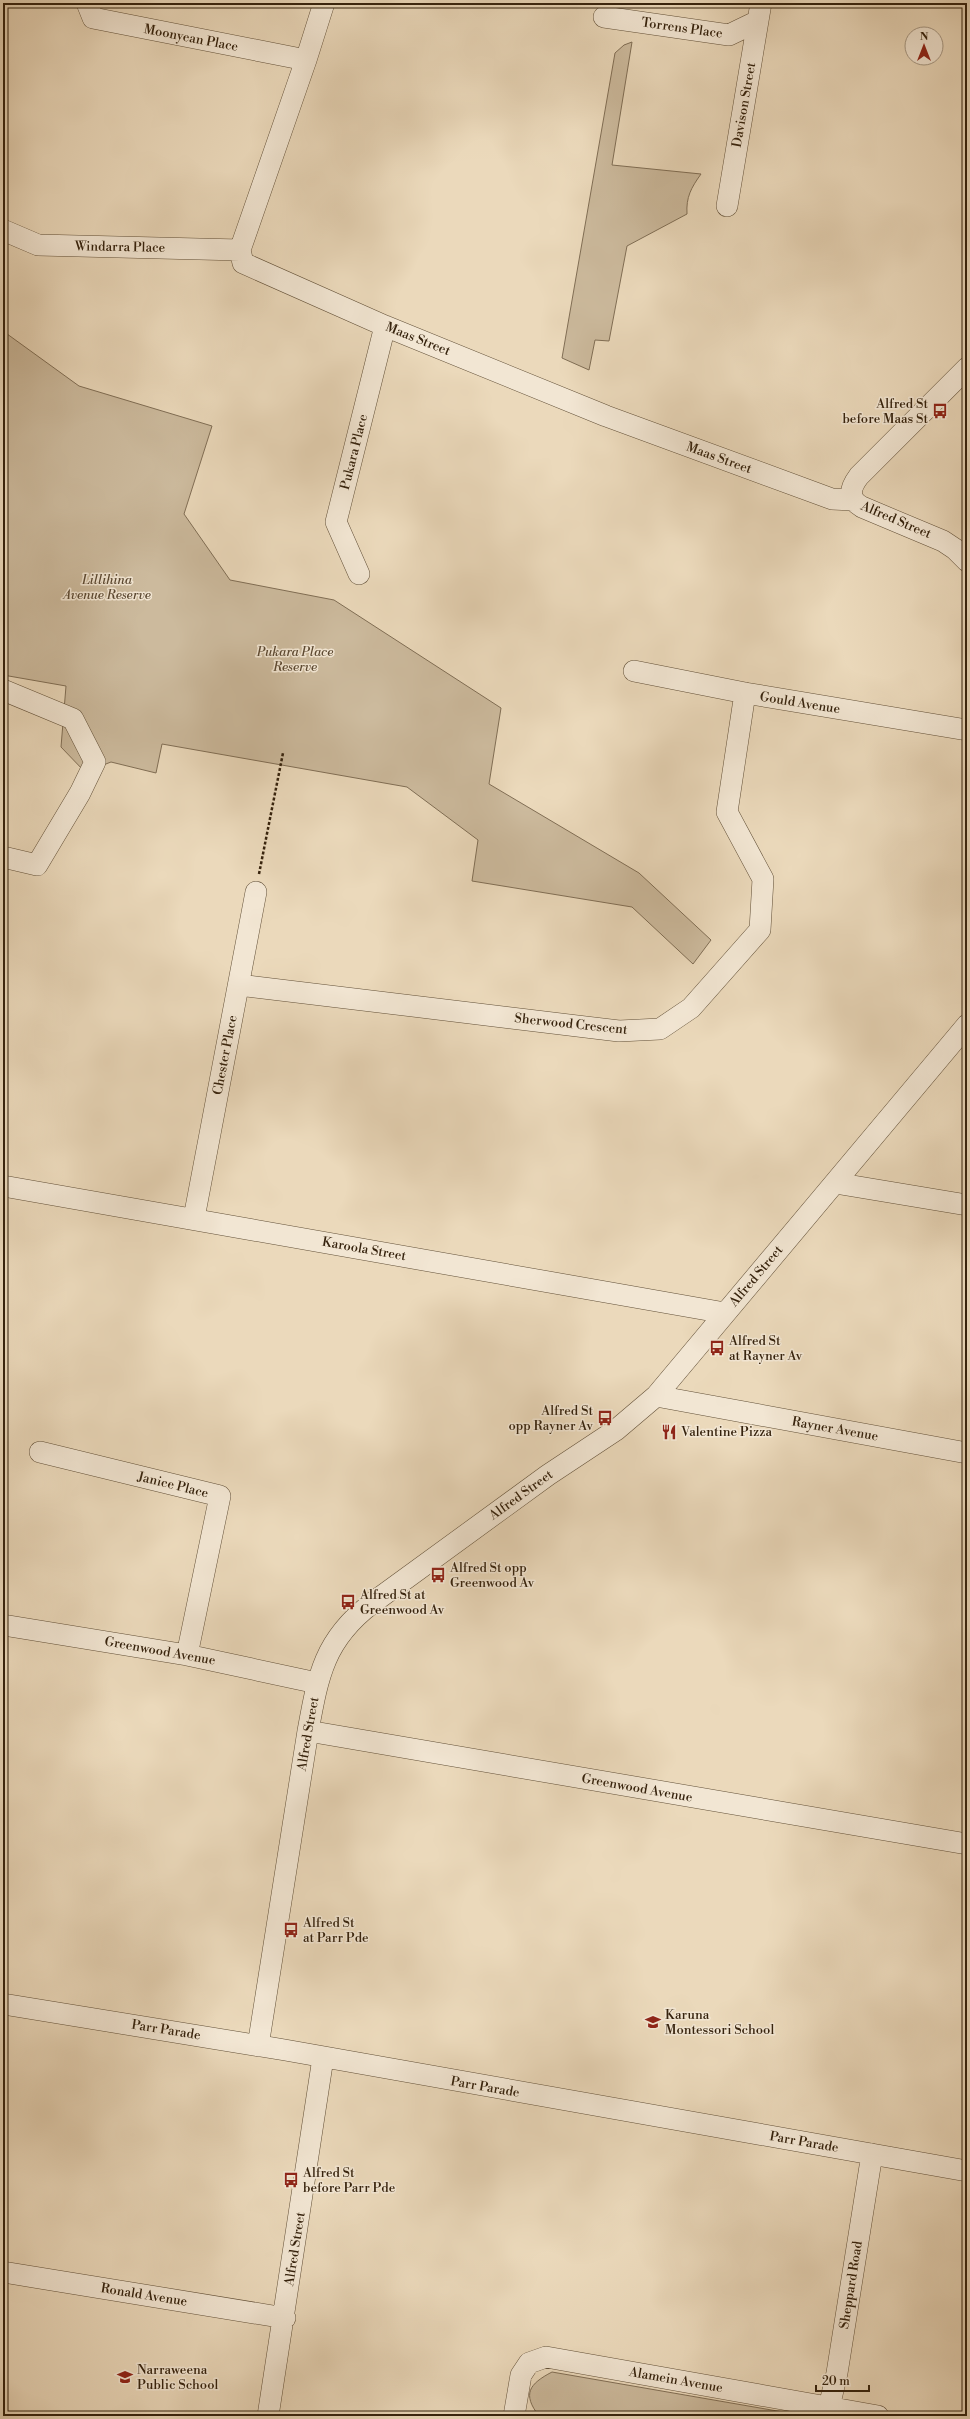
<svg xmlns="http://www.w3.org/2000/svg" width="970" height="2419" viewBox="0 0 970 2419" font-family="'Libre Bodoni',serif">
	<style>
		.green { fill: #ccba9d; stroke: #806e55 }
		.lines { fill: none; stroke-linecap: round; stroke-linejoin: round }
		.minor-casing { stroke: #625038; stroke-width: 22 }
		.path { stroke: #35220d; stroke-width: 2.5; stroke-dasharray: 3 2; stroke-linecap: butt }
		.minor { stroke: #f2e6d3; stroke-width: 21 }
		.labels { text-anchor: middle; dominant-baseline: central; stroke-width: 3; stroke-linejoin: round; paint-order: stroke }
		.street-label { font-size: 13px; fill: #35220d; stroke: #f2e6d3 }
		.poi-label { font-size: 13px; fill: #35220d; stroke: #f2e6d3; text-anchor: start }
		.park-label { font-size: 13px; font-style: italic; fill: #5b4831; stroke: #f2e6d3 }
	</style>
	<rect width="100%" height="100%" fill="#ebd9bb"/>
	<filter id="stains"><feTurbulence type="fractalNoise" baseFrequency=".005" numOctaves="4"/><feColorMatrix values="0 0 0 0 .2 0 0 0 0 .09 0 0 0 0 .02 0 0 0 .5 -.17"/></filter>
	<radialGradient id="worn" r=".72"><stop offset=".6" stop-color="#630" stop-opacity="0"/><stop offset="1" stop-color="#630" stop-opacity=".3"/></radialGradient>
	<path class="green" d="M 632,42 L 612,165 L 701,174 C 691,188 686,197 687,214 L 627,246 L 609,341 L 595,340 L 589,370 L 562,358 L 615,53 L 624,45 Z
		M 3,331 L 79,386 L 212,426 L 184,514 L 230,580 L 334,600 L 501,708 L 489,784 L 639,873 L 711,940 L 693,964 L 632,907 L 472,881 L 478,840 L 407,787 L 162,744 L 156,773 L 111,762 L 85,772 L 61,747 L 66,686 L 3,675 Z
		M 552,2372 L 783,2412 L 790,2416 L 539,2416 C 522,2394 529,2384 552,2372 Z"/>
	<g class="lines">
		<defs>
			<path id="minor" d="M 87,3 L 93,18 L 306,60
				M 324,3 L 306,60 L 240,250 L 243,263 L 385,326 L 606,416 L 832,499 L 853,500
				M 604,17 L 729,35 L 758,21
				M 727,206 L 761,3
				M 3,230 L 38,245 L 240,250
				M 967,368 L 859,476 C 850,488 847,498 862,507 L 943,541 L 955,549 L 967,561
				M 359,574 L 336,522 L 385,326
				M 634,671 L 745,693 L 967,730
				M 3,690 L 73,719 L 95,762 L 80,793 L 37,865 L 3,857
				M 239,985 L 619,1031 L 660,1029 L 691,1008 L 760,930 L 763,879 L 727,812 L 745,693
				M 835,1183 L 967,1205
				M 3,1186 L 725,1313
				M 194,1218 L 256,892
				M 656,1396 L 967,1453
				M 40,1452 L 220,1496 L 187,1655
				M 3,1625 L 187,1655 L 317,1683
				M 308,1731 L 967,1844
				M 3,2004 L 285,2050 L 967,2171
				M 258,2046 L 308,1731 C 318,1676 324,1640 371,1604 L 548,1475 L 616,1430 L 656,1396 L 967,1025
				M 3,2272 L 285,2318
				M 268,2416 L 323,2058
				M 514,2416 L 521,2375 L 529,2363 L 546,2357 L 878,2416
				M 827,2416 L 837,2373 L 872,2154"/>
		</defs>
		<use href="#minor" class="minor-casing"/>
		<path class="path" d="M 259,874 L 283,753"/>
		<use href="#minor" class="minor"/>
	</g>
	<defs>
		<symbol id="bus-bare" viewBox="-9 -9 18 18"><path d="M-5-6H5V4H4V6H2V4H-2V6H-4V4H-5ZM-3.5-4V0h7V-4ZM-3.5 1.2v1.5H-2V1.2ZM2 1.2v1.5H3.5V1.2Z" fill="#8f2418" stroke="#f2e6d3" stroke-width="2.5" paint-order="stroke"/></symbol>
		<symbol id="restaurant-bare" viewBox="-9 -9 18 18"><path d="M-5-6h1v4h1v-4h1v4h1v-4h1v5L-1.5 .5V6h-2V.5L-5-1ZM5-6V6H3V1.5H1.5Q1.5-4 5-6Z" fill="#8f2418" stroke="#f2e6d3" stroke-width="2.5" paint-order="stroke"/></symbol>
		<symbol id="school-bare" viewBox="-9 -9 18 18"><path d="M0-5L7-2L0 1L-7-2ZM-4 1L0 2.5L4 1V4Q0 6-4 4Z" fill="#8f2418" stroke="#f2e6d3" stroke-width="2.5" paint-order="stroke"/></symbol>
	</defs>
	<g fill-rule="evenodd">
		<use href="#bus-bare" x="929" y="400" width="22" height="22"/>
		<use href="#bus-bare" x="706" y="1337" width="22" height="22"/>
		<use href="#bus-bare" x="594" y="1407" width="22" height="22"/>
		<use href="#restaurant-bare" x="658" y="1421" width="22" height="22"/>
		<use href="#bus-bare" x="427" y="1564" width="22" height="22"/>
		<use href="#bus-bare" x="337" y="1591" width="22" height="22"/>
		<use href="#bus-bare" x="280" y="1919" width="22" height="22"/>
		<use href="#school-bare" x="642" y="2011" width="22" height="22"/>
		<use href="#bus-bare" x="280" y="2169" width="22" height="22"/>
		<use href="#school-bare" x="114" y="2366" width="22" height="22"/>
	</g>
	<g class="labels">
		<g class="street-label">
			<text transform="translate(682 28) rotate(8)">Torrens Place</text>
			<text transform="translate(191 38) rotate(11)">Moonyean Place</text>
			<text transform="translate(744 105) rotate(-80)">Davison Street</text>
			<text transform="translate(120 247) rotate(1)">Windarra Place</text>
			<text transform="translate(418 339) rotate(22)">Maas Street</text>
			<text transform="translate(354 452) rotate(-76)">Pukara Place</text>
			<text transform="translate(719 458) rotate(20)">Maas Street</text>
			<text transform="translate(896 520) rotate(23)">Alfred Street</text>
			<text transform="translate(800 703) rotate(9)">Gould Avenue</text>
			<text transform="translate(571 1024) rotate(6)">Sherwood Crescent</text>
			<text transform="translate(225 1055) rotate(-79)">Chester Place</text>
			<text transform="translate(364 1249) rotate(10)">Karoola Street</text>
			<text transform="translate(756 1276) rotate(-50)">Alfred Street</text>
			<text transform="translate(835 1429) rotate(10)">Rayner Avenue</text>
			<text transform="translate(173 1485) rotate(14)">Janice Place</text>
			<text transform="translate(521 1495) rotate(-36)">Alfred Street</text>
			<text transform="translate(160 1651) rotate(10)">Greenwood Avenue</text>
			<text transform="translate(308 1734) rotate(-80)">Alfred Street</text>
			<text transform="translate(637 1788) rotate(10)">Greenwood Avenue</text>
			<text transform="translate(166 2030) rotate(9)">Parr Parade</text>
			<text transform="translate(485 2087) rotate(10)">Parr Parade</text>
			<text transform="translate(804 2142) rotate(10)">Parr Parade</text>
			<text transform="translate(295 2249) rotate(-81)">Alfred Street</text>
			<text transform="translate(851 2285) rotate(-81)">Sheppard Road</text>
			<text transform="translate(144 2295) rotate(9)">Ronald Avenue</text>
			<text transform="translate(676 2380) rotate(10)">Alamein Avenue</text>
		</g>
		<g class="poi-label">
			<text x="928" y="404" text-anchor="end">Alfred St<tspan x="928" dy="15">before Maas St</tspan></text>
			<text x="729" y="1341">Alfred St<tspan x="729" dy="15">at Rayner Av</tspan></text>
			<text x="593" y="1411" text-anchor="end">Alfred St<tspan x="593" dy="15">opp Rayner Av</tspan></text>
			<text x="681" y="1432">Valentine Pizza</text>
			<text x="450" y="1568">Alfred St opp<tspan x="450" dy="15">Greenwood Av</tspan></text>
			<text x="360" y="1595">Alfred St at<tspan x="360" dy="15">Greenwood Av</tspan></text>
			<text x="303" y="1923">Alfred St<tspan x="303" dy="15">at Parr Pde</tspan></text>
			<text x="665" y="2015">Karuna<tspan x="665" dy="15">Montessori School</tspan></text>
			<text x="303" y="2173">Alfred St<tspan x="303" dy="15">before Parr Pde</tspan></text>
			<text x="137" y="2370">Narraweena<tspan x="137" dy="15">Public School</tspan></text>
		</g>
		<g class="park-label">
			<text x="107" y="580">Lillihina<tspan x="107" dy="15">Avenue Reserve</tspan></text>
			<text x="295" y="652">Pukara Place<tspan x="295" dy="15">Reserve</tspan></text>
		</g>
	</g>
	<rect width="970" height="2419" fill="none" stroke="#ebd9bb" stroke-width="16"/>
	<rect x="4" y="4" width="962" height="2411" fill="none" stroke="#35220d" stroke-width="2"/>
	<rect x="8" y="8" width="954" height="2403" fill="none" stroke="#35220d"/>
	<g transform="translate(924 46)"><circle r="19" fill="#f2e6d3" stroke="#a69884"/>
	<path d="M0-3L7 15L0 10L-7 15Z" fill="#8f2418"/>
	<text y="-6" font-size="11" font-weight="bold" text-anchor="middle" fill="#35220d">N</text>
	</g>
	<path d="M816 2385v6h53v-6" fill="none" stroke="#35220d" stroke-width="2"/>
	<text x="822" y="2385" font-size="12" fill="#35220d" stroke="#f2e6d3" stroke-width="3" paint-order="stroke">20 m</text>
	<rect width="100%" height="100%" filter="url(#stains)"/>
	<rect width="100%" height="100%" fill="url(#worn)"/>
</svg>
